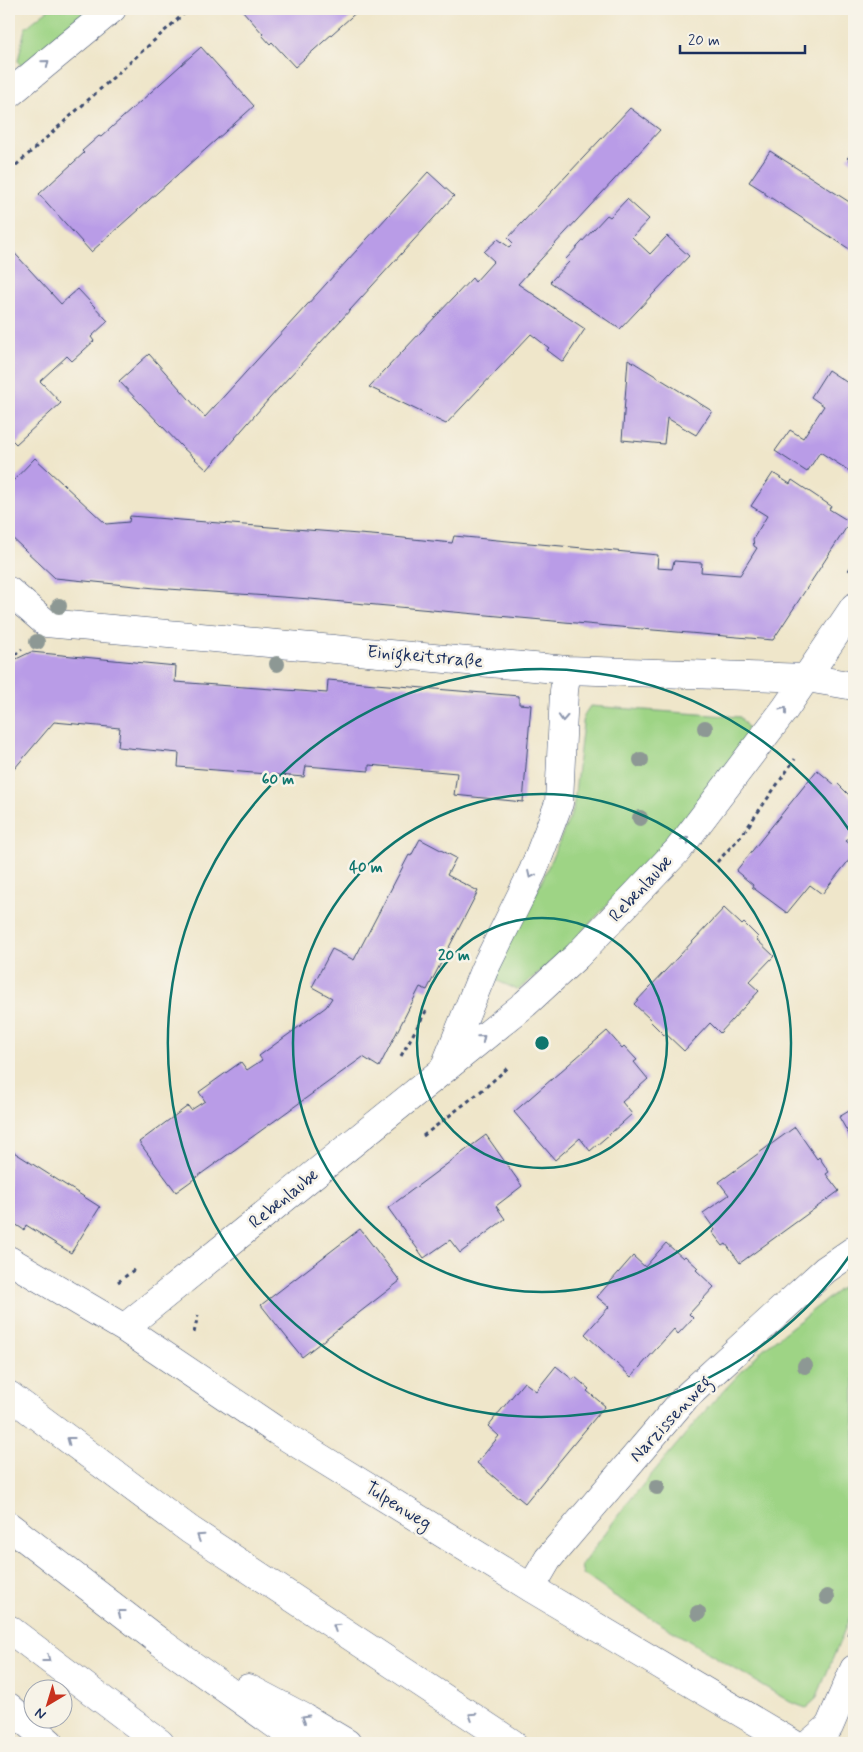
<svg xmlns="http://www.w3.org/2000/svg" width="863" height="1752" viewBox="0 0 863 1752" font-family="Mynerve,sans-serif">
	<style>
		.green { fill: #9ed485; stroke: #5c8272 }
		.building { fill: #b99ce7 }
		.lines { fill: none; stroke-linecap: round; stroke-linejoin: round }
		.minor-casing { stroke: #3b4a6e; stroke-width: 29 }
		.major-casing { stroke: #3b4a6e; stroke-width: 29 }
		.highway-casing { stroke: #3b4a6e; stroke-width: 29 }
		.path { stroke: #3b4a6e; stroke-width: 3; stroke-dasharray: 4 4; stroke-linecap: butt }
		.minor { stroke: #fff; stroke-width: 28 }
		.major { stroke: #fff; stroke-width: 28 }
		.highway { stroke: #fff; stroke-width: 28 }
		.tree { fill: #8d9894 }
		.oneway { stroke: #8d97ae }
		.ring { fill: none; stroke: #0f766e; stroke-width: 2.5 }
		.labels { text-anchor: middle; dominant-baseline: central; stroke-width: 5; stroke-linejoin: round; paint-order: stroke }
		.street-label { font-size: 18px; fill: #1b2f5e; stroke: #f7f3e8 }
		.centre { fill: #0f766e; stroke: #f7f3e8; stroke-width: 2.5 }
		.ring-label { font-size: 15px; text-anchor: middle; font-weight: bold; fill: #0f766e; stroke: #f7f3e8; stroke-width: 5; stroke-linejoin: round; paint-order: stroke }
	</style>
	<rect width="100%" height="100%" fill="#f7f3e8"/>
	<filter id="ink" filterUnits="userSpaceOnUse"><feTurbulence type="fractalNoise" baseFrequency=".02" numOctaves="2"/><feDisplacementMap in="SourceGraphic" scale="10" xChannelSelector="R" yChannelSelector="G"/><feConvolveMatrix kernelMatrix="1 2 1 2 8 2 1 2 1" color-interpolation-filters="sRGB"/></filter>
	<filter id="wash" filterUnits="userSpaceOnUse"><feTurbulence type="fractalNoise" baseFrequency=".0096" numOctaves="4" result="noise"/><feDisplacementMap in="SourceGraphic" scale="20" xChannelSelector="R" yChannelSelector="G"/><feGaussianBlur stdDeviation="1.12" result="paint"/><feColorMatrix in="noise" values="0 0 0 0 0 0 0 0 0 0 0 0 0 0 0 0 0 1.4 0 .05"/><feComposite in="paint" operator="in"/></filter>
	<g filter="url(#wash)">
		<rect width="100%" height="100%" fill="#efe6ca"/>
		<path class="green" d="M 49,9 L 90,9 L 26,66 L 22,68 L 18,61 L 25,28 Z
			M 590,706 L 740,717 L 748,728 L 740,749 L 687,816 L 627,884 L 567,948 L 518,990 L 491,978 L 541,883 L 573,810 L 584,715 Z
			M 854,1278 L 854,1607 L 816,1699 L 806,1708 L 790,1702 L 613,1595 L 583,1574 L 581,1566 L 625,1506 L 710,1405 L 762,1350 Z"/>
		<g id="blocks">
			<path class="building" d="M 243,9 L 360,9 L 295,67 L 272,42 L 270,44 L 262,35 L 263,34 L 242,10 Z
				M 201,47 L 254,106 L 91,252 L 39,194 L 84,153 L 82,151 L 99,136 L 101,137 Z
				M 630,108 L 660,130 L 518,284 L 585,329 L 563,362 L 547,350 L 549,348 L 531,334 L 446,424 L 369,387 L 472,278 L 475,282 L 493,262 L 494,261 L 484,252 L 498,239 L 509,247 L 513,243 L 508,238 Z
				M 770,151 L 854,205 L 854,252 L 765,194 L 765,192 L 749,182 Z
				M 854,151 L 854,164 L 847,158 Z
				M 428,172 L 454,196 L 269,399 L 207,470 L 181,446 L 119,381 L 149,354 L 205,417 Z
				M 627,199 L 649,219 L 632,237 L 650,254 L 667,236 L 689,256 L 620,329 L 550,282 L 569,262 L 566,259 L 607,215 L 610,217 Z
				M 9,247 L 61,304 L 78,289 L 108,321 L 91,337 L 94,341 L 72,361 L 67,356 L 40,381 L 61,403 L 16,444 L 9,437 Z
				M 628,359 L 712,411 L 696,435 L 667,418 L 664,444 L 622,440 Z
				M 828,370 L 854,387 L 854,474 L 820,452 L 807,472 L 775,451 L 790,430 L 803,438 L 824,406 L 811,397 Z
				M 35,458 L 106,524 L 129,522 L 130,516 L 384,536 L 452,543 L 454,536 L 658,555 L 657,568 L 672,569 L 674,561 L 702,563 L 701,572 L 740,575 L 757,548 L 754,546 L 753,539 L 767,516 L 751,506 L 773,473 L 790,484 L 792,480 L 831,506 L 829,509 L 850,522 L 773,640 L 653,630 L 310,599 L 155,588 L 55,578 L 9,535 L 9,485 Z
				M 31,652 L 176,666 L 175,682 L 327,693 L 328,680 L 519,696 L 519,704 L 531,705 L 523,802 L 454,795 L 457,773 L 369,765 L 369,771 L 306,766 L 304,777 L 178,767 L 179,753 L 118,747 L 120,728 L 54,722 L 9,775 L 9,667 L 14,660 Z
				M 817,770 L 835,785 L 837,783 L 854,800 L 854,831 L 846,841 L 854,847 L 854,854 L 822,894 L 810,885 L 787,913 L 752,887 L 753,885 L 736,871 Z
				M 420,839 L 456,858 L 447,875 L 478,891 L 427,990 L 420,987 L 379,1067 L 363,1057 L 176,1192 L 139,1142 L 188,1106 L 191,1110 L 205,1101 L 199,1092 L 241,1062 L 247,1070 L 262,1060 L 259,1056 L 326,1007 L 332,998 L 312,987 L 332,949 L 354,960 L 409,855 L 411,856 Z
				M 724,908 L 742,925 L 744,923 L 758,937 L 756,939 L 774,956 L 749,982 L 759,991 L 720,1033 L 710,1023 L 684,1051 L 666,1034 L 664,1035 L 650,1021 L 651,1020 L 634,1004 Z
				M 607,1031 L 622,1048 L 624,1046 L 637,1060 L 634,1062 L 648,1079 L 622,1102 L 632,1114 L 611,1133 L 590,1151 L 580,1138 L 555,1160 L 514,1112 Z
				M 854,1108 L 854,1143 L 839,1117 Z
				M 795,1127 L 817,1159 L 819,1157 L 829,1172 L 826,1174 L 839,1191 L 740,1263 L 726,1244 L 723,1246 L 712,1232 L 715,1230 L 703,1213 L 729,1195 L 719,1182 Z
				M 486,1135 L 522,1186 L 496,1206 L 505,1219 L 460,1253 L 450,1240 L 424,1258 L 388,1208 Z
				M 9,1149 L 100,1207 L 71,1253 L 26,1225 L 24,1230 L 9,1220 Z
				M 360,1229 L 400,1281 L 302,1357 L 261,1305 Z
				M 666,1243 L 683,1258 L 685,1256 L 698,1268 L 696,1270 L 714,1287 L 689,1314 L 693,1318 L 678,1334 L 674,1329 L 631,1377 L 585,1334 L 609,1307 L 597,1297 L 633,1256 L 645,1267 Z
				M 556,1366 L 573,1380 L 575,1377 L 589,1389 L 587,1391 L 605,1406 L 525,1503 L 477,1463 L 499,1436 L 488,1426 L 524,1382 L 536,1391 Z"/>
		</g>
	</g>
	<g filter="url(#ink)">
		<use href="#blocks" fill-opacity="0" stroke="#3b4a6e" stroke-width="1"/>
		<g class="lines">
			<defs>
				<path id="minor" d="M 9,591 L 46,623 L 567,670 L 807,678 L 854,686
					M 445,1066 L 484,970 L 533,871 L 559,803 L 564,691 L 567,670
					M 9,1260 L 124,1328 L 277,1431 L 531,1588 L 792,1743
					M 124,1328 L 525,1004 L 577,956 L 678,850 L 785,709 L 854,607
					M 531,1588 L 548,1559 L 685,1398 L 825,1270 L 854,1250
					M 810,1743 L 829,1727 L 854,1669"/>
				<path id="major" d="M 9,94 L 112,9
					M 9,1395 L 190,1530 L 512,1743"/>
				<path id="highway" d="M 9,1526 L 160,1642 L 301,1743
					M 9,1629 L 160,1743
					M 248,1688 L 305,1718 L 347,1743
					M 9,1707 L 50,1743"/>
			</defs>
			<use href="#minor" class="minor-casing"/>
			<use href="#major" class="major-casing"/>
			<use href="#highway" class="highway-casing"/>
			<path class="path" d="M 9,169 L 14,167 L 189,9
				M 849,571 L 854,563
				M 9,660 L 22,649
				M 717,862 L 742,835 L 795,759
				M 401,1056 L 426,1011
				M 423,1136 L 480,1092 L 510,1066
				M 118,1282 L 135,1269
				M 194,1333 L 198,1315
				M 848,1635 L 854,1619"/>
			<use href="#minor" class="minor"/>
			<use href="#major" class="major"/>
			<use href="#highway" class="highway"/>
		</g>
		<g class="tree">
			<circle cx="59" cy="606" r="8"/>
			<circle cx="37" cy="642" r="8"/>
			<circle cx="277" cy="664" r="8"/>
			<circle cx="705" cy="728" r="8"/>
			<circle cx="641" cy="760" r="8"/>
			<circle cx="640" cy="818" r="8"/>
			<circle cx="805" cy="1366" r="8"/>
			<circle cx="657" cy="1487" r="8"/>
			<circle cx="827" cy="1597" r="8"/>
			<circle cx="698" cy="1613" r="8"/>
		</g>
		<defs><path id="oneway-chevron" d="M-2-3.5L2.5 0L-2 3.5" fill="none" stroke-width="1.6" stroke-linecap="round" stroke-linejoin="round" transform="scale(1.25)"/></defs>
		<g class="oneway">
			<use href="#oneway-chevron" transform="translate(46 63) rotate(-39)"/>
			<use href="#oneway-chevron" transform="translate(784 710) rotate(-54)"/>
			<use href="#oneway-chevron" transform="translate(563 718) rotate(93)"/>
			<use href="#oneway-chevron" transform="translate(686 840) rotate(-53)"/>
			<use href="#oneway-chevron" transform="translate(531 875) rotate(115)"/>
			<use href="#oneway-chevron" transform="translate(482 1038) rotate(-39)"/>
			<use href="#oneway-chevron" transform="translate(70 1440) rotate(-143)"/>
			<use href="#oneway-chevron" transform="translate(200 1537) rotate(-147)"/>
			<use href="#oneway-chevron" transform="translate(121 1613) rotate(-142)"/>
			<use href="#oneway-chevron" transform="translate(336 1627) rotate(-147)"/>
			<use href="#oneway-chevron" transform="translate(47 1659) rotate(38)"/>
			<use href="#oneway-chevron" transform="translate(472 1716) rotate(-147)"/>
			<use href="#oneway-chevron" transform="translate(305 1718) rotate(-150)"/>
		</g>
	</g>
	<g class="ring">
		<circle cx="542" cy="1043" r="125"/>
		<circle cx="542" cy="1043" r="249"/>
		<path d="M854 1249A374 374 0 1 1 854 837"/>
	</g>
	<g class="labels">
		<g class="street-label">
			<text transform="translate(425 657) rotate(5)">Einigkeitstraße</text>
			<text transform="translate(641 889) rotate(-47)">Rebenlaube</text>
			<text transform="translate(284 1199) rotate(-39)">Rebenlaube</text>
			<text transform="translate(671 1419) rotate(-47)">Narzissenweg</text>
			<text transform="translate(398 1506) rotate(32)">Tulpenweg</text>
		</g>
	</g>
	<circle cx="542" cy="1043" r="8" class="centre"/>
	<g class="ring-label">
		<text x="278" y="784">60 m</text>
		<text x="366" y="872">40 m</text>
		<text x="454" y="960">20 m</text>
	</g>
	<rect width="863" height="1752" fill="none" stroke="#f7f3e8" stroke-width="30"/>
	<g transform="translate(48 1704) rotate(218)"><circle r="24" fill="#f7f3e8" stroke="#9fa5b1"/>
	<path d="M0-4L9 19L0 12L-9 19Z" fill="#c8321e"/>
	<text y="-8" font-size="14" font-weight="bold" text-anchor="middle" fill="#1b2f5e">N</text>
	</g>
	<path d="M680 45v8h125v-8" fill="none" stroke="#1b2f5e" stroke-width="2.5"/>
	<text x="688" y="45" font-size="15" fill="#1b2f5e" stroke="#f7f3e8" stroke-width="4" paint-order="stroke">20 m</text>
</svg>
